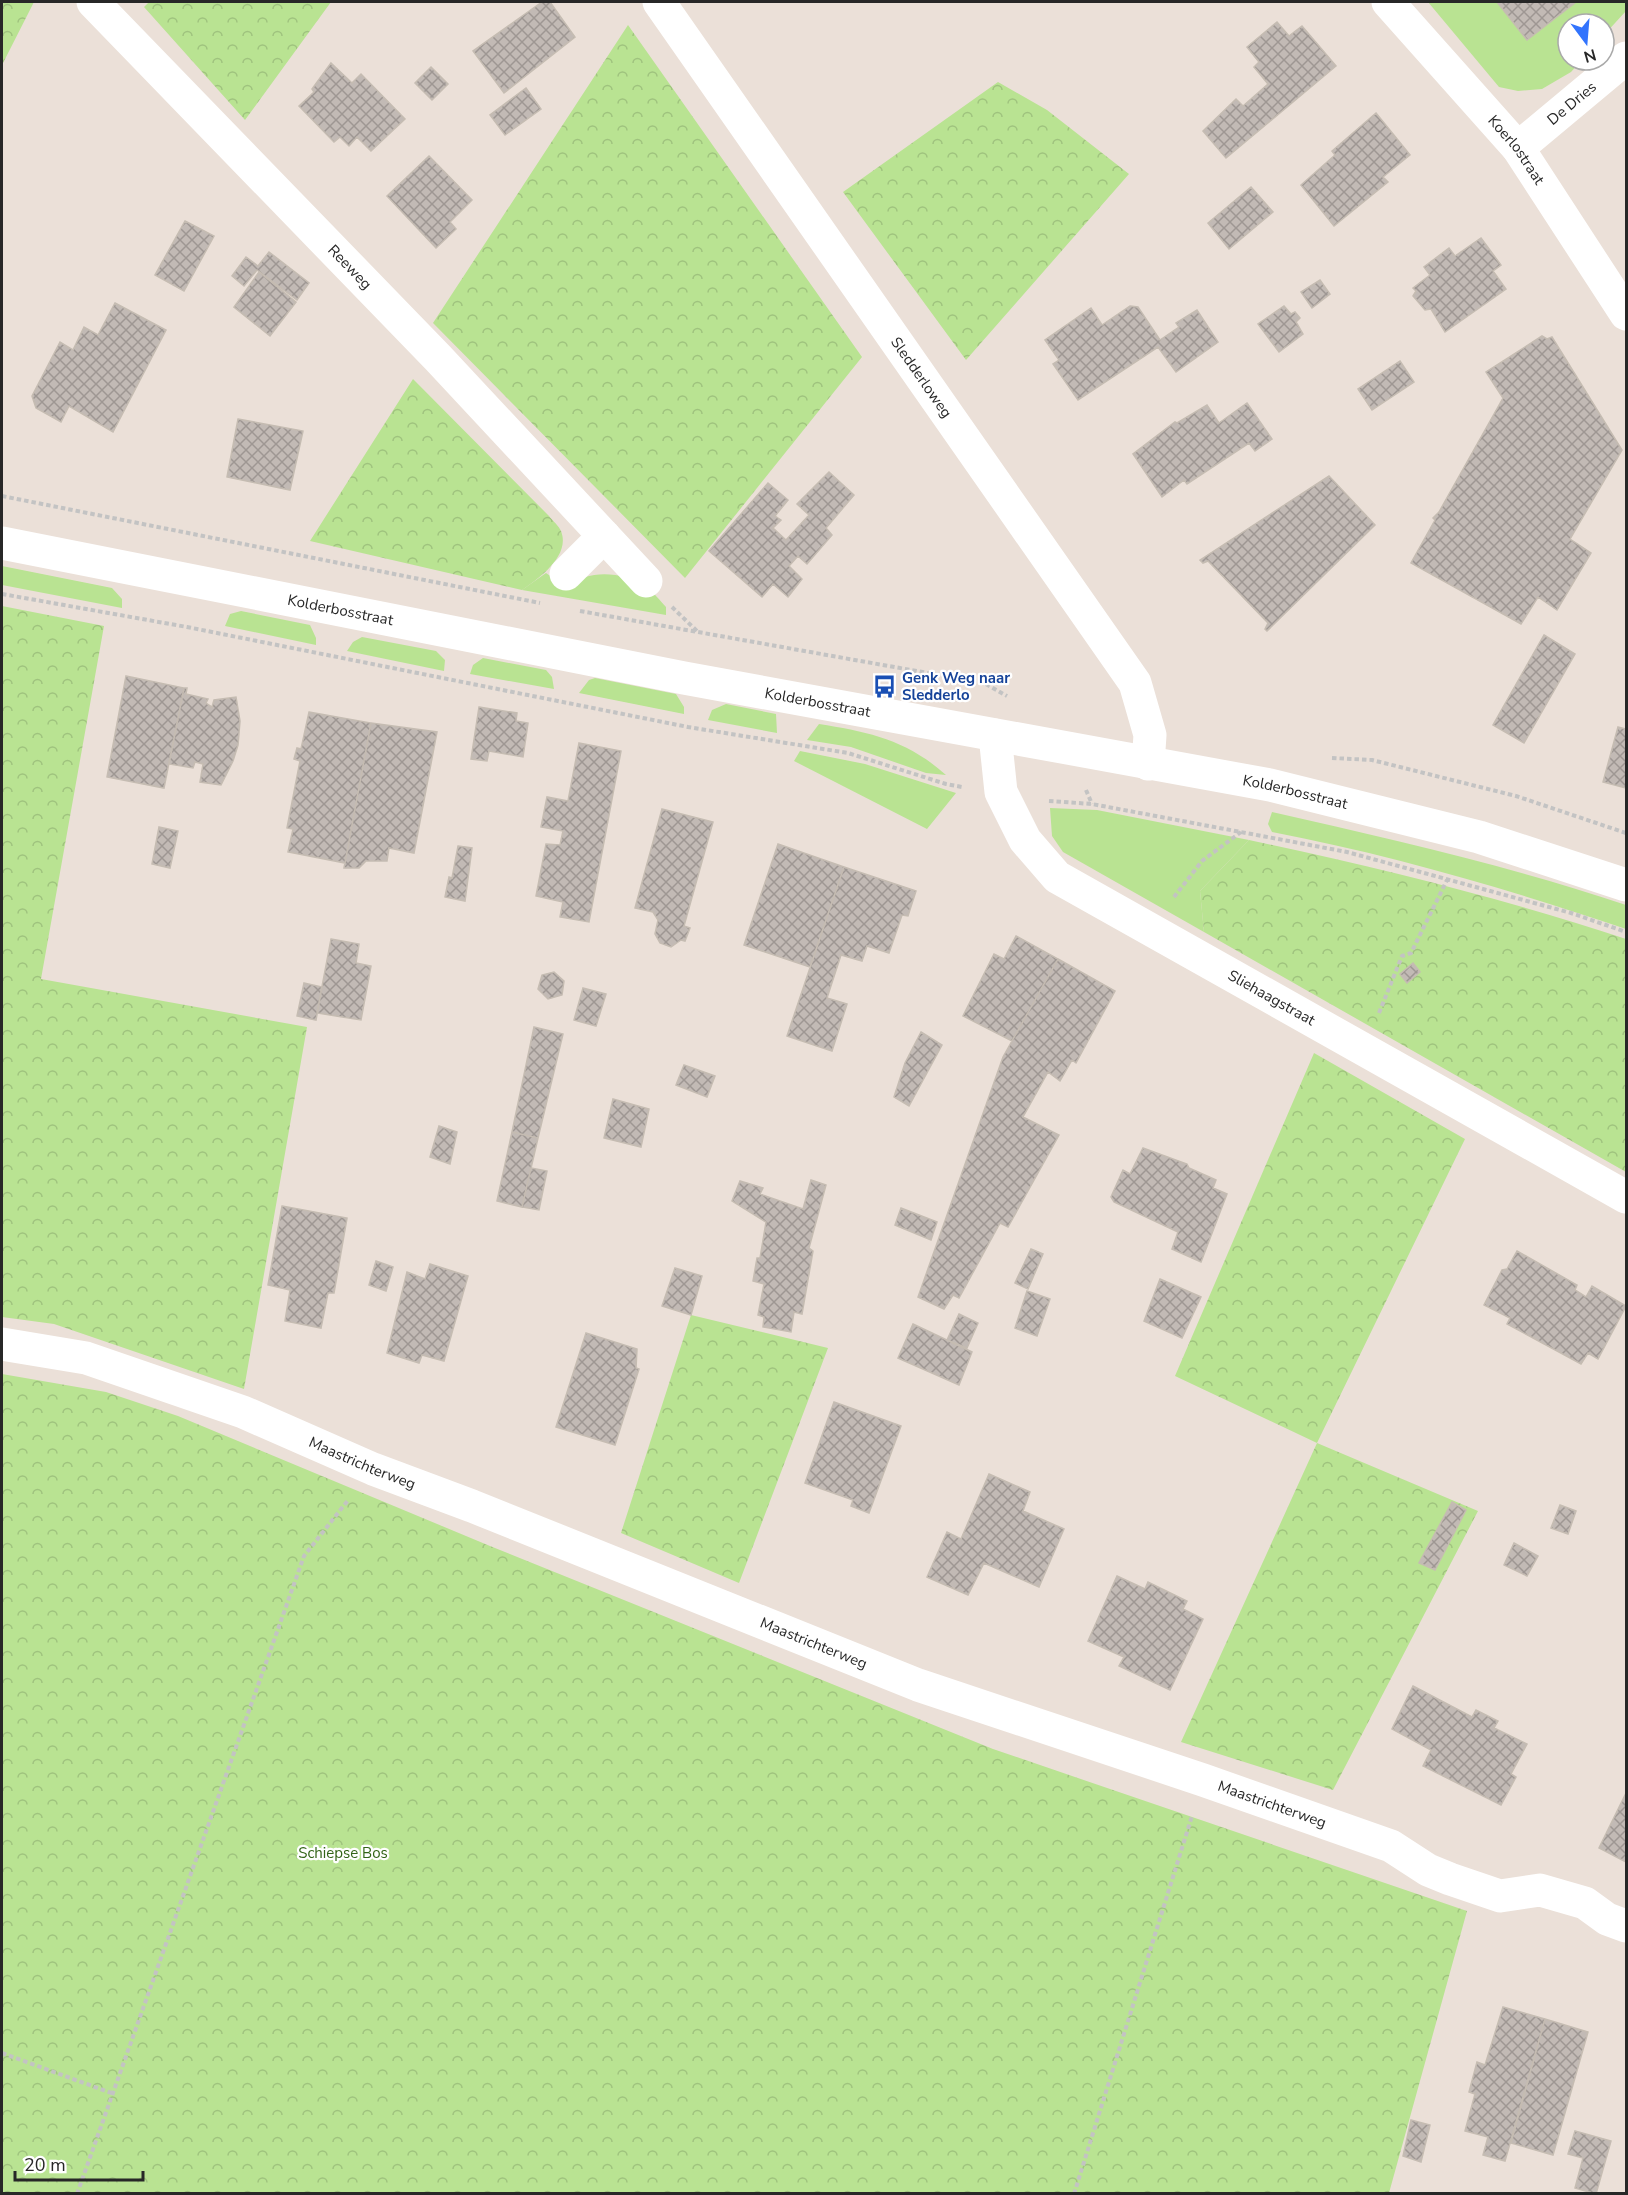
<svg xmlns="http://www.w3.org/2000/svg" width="1628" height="2195" viewBox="0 0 1628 2195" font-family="'Nunito Sans',sans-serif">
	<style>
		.grass { fill: #b9e392 }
		.forest { fill: url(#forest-crowns) }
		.building { fill: url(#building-cross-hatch); stroke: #c5bcb2; stroke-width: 1.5 }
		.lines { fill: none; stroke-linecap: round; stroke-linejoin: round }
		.path { stroke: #c3c3c3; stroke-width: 4; stroke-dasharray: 4.5 3; stroke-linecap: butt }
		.minor { stroke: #fff; stroke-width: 33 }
		.tertiary { stroke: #fff; stroke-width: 33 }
		.secondary { stroke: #fff; stroke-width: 33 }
		.labels { text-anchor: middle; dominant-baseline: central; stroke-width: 4.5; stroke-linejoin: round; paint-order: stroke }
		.street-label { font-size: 15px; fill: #272727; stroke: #fff }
		.transit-label { font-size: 15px; font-weight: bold; fill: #164399; stroke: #fff; text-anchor: start }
		.park-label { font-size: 15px; fill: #326417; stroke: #fff }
	</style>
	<defs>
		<pattern id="forest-crowns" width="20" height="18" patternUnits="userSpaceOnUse" patternTransform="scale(1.5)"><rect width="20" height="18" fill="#b9e392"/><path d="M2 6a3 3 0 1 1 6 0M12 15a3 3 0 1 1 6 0" fill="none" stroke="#9fc37e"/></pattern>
		<pattern id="building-cross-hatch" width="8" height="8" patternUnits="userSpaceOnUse" patternTransform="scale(1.5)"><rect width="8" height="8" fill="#c2bab5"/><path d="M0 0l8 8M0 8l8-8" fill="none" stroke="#9e9793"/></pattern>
	</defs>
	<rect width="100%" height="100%" fill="#ebe0d8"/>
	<path class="grass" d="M 1428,2 L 1626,2 L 1626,11 L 1604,35 L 1604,24 L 1568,24 L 1568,60 L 1582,60 L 1571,72 L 1542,89 L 1518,91 L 1499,87 Z
		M 2,566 L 112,588 L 122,599 L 122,608 L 2,585 Z
		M 546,573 L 566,587 C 589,569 622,571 646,587 C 654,592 660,601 666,607 L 666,615 L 522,590 Z
		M 241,611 L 310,625 L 316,638 L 316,645 L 225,626 L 230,614 Z
		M 362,637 L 436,651 L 445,660 L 444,671 L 347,651 L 353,642 Z
		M 483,658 L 546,670 L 552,677 L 554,689 L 470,674 L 473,665 Z
		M 595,678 L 676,694 L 684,707 L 684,714 L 579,693 L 589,680 Z
		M 726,704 L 776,714 L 777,733 L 708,720 L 712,710 Z
		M 819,724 C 869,732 907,740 946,775 L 926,773 L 851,747 L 807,740 Z
		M 800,751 L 865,764 L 956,793 L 927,829 L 794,761 Z
		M 1050,808 L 1097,810 L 1249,840 L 1200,891 L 1204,932 L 1063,852 L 1052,836 Z
		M 1272,812 C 1391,839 1510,866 1626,905 L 1626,929 C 1511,890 1392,855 1272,832 L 1268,824 Z"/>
	<path class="forest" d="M 2,2 L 34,2 L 2,65 Z
		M 149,2 L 331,2 L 245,120 L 144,7 Z
		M 628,25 L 862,357 L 685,578 L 433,323 Z
		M 998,82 L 1047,110 L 1129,174 L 966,360 L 843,192 Z
		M 413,379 L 549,516 C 553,521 559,526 561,531 C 571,556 538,579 522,590 L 310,541 Z
		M 2,606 L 104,626 L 41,979 L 307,1027 L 244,1389 L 54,1324 L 2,1317 Z
		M 1249,840 C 1376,867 1503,898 1626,939 L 1626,1172 L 1204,932 L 1200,891 Z
		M 1314,1053 L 1465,1139 L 1317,1443 L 1478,1511 L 1333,1790 L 1181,1742 L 1317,1443 L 1175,1376 Z
		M 691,1315 L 828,1348 L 739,1583 L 621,1533 Z
		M 2,1374 L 106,1392 L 178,1416 L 490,1546 L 993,1749 L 1467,1911 L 1389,2193 L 2,2193 Z"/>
	<path class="building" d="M 542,2 L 550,2 L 575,37 L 504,93 L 473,51 Z
		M 1497,2 L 1576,2 L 1527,40 Z
		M 1277,22 L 1289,36 L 1302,26 L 1336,66 L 1226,158 L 1203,131 L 1236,99 L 1243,106 L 1268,84 L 1254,67 L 1259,62 L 1247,47 Z
		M 331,63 L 352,83 L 361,74 L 405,119 L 371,151 L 357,137 L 349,146 L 340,137 L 334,142 L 299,106 L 314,92 L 312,89 Z
		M 431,67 L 448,84 L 432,100 L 415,83 Z
		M 526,88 L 541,109 L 505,135 L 490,115 Z
		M 1376,113 L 1410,155 L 1383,177 L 1388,182 L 1334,226 L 1301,185 L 1335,155 L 1332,151 Z
		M 429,156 L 472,200 L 450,222 L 456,229 L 436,248 L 387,196 Z
		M 1251,187 L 1273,212 L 1229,249 L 1208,223 Z
		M 185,221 L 214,236 L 184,291 L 155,275 Z
		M 1481,238 L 1501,265 L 1493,271 L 1506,289 L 1445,332 L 1431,309 L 1425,310 L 1413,296 L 1416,291 L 1413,288 L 1430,275 L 1424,267 L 1449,248 L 1455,256 Z
		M 269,252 L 309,283 L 297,300 L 257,270 L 244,286 L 232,276 L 246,257 L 258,266 Z
		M 259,272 L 296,302 L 270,336 L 234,307 Z
		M 1320,280 L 1330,294 L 1312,308 L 1301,292 Z
		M 115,303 L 166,330 L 113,432 L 69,406 L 61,422 L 36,408 L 32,396 L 60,342 L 73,350 L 84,327 L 98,335 Z
		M 1130,306 L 1138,307 L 1160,340 L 1179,327 L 1176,323 L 1197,310 L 1218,342 L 1176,372 L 1158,347 L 1078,400 L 1053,364 L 1059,360 L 1045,340 L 1091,308 L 1102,325 Z
		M 1284,306 L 1291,314 L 1295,312 L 1300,318 L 1296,322 L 1303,334 L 1279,352 L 1258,324 Z
		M 1542,336 L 1547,339 L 1552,337 L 1622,450 L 1570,539 L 1591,553 L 1557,610 L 1538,597 L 1521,624 L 1411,563 L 1435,520 L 1433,518 L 1439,512 L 1503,398 L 1486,372 Z
		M 1400,361 L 1414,382 L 1372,410 L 1358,389 Z
		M 1247,403 L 1272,439 L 1255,451 L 1249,443 L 1187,484 L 1184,480 L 1162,497 L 1133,454 L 1175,422 L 1177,423 L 1207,405 L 1219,423 Z
		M 238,419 L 303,431 L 290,490 L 227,477 Z
		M 829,472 L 854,495 L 826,528 L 832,535 L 807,564 L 798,556 L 789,566 L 802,579 L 788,597 L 773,584 L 762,597 L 709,551 L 768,483 L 788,500 L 775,516 L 781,520 L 773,528 L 786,540 L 809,515 L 797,504 Z
		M 1329,476 L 1375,525 L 1267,631 L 1265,629 L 1268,623 L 1208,561 L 1203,563 L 1200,560 Z
		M 1544,635 L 1575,654 L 1524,743 L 1493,725 Z
		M 126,676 L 184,688 L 164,788 L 107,777 Z
		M 184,688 L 187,688 L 186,694 L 208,699 L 206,703 L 212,707 L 214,700 L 236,697 L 240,721 L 238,745 L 233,761 L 221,785 L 200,782 L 203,764 L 195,762 L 193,768 L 169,764 Z
		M 479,707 L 517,713 L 516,721 L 528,723 L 523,757 L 489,751 L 487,761 L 471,759 Z
		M 309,712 L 371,723 L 345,863 L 288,852 L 293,829 L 287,828 L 300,761 L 294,759 L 297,748 L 301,749 Z
		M 371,723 L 437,732 L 414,853 L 389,848 L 387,861 L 366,861 L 359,868 L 344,868 Z
		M 1618,727 L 1626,729 L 1626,788 L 1603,782 Z
		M 579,743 L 621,751 L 589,922 L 560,917 L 563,902 L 536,896 L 546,844 L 560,845 L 563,831 L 541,827 L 547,797 L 568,801 Z
		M 662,809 L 713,822 L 684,926 L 690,928 L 685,941 L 681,940 L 671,947 L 660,943 L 655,934 L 658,920 L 653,912 L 635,908 Z
		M 159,827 L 178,831 L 170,868 L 152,864 Z
		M 778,844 L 844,867 L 810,967 L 744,945 Z
		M 458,846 L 472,848 L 465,901 L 445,897 L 449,877 L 452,878 Z
		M 844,867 L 916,891 L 908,916 L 902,915 L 889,953 L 867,946 L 862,961 L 841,955 L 827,998 L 847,1004 L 832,1051 L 787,1036 Z
		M 1016,936 L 1058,959 L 1012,1041 L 963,1016 L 994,954 L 1004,959 Z
		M 331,939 L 359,944 L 356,963 L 371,966 L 361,1020 L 317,1013 Z
		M 1058,959 L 1115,991 L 1076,1063 L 1072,1060 L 1060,1081 L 1048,1072 L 1023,1117 L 1059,1135 L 1008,1227 L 1000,1223 L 959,1298 L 953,1295 L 944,1309 L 918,1297 L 1003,1057 Z
		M 1413,963 L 1420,972 L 1407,983 L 1400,974 Z
		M 554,972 L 564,981 L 562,995 L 548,999 L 538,989 L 542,975 Z
		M 304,983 L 322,987 L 316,1020 L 297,1016 Z
		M 583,988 L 606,994 L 596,1026 L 574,1020 Z
		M 534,1027 L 563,1034 L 538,1138 L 512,1132 Z
		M 921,1032 L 942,1045 L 909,1106 L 894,1097 L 905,1063 Z
		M 684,1065 L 715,1076 L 707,1097 L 676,1085 Z
		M 613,1099 L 649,1109 L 641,1147 L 604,1138 Z
		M 439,1126 L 457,1132 L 450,1164 L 430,1157 Z
		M 512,1132 L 538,1138 L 522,1207 L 497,1201 Z
		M 1143,1148 L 1187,1164 L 1189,1168 L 1216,1180 L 1213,1188 L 1227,1194 L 1201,1262 L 1172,1249 L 1178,1232 L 1114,1202 L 1111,1197 L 1123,1170 L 1130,1174 Z
		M 531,1168 L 547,1171 L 539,1210 L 522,1207 Z
		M 811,1180 L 826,1185 L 809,1248 L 813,1251 L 802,1314 L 794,1312 L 791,1332 L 763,1327 L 764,1317 L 758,1315 L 764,1284 L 753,1281 L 757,1258 L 760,1258 L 766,1222 L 732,1201 L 740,1181 L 763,1188 L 760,1194 L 803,1209 Z
		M 282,1206 L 347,1218 L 334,1293 L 328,1293 L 321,1328 L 285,1321 L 290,1290 L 268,1285 Z
		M 901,1208 L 937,1222 L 931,1240 L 895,1225 Z
		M 1031,1249 L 1043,1254 L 1028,1289 L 1015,1283 Z
		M 1517,1251 L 1577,1285 L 1575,1290 L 1586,1297 L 1592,1286 L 1626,1306 L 1598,1359 L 1588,1353 L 1581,1364 L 1507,1324 L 1510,1318 L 1484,1305 L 1502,1270 L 1507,1269 Z
		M 376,1261 L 393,1267 L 386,1291 L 369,1285 Z
		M 430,1264 L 468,1276 L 444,1361 L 422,1355 L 419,1363 L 387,1353 L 407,1272 L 425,1279 Z
		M 675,1268 L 702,1276 L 691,1315 L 662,1306 Z
		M 1160,1279 L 1201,1297 L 1182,1338 L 1144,1321 Z
		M 1027,1291 L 1050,1299 L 1037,1336 L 1015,1328 Z
		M 959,1314 L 978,1323 L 967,1348 L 947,1340 Z
		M 913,1324 L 972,1352 L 959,1385 L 898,1358 Z
		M 586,1333 L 637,1349 L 636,1368 L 639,1369 L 615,1445 L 556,1427 Z
		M 834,1402 L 901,1426 L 869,1513 L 851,1506 L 853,1500 L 805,1483 Z
		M 989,1474 L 1030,1492 L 1023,1511 L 1064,1529 L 1039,1587 L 984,1563 L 968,1595 L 927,1577 L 947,1532 L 961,1539 Z
		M 1452,1502 L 1466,1510 L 1435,1570 L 1419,1563 Z
		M 1560,1505 L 1576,1511 L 1568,1534 L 1551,1528 Z
		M 1514,1543 L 1538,1556 L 1527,1576 L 1504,1565 Z
		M 1117,1576 L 1145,1589 L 1148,1582 L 1187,1601 L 1183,1609 L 1203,1619 L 1170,1690 L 1119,1666 L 1124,1657 L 1088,1641 Z
		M 1413,1686 L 1472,1717 L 1476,1710 L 1498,1721 L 1494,1728 L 1527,1744 L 1511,1774 L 1516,1777 L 1501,1805 L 1423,1766 L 1431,1750 L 1392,1729 Z
		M 1626,1793 L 1626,1862 L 1599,1848 Z
		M 1503,2007 L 1545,2019 L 1505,2161 L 1483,2155 L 1488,2137 L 1465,2131 L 1475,2094 L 1469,2092 L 1477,2062 L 1485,2065 Z
		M 1545,2019 L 1588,2032 L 1553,2155 L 1511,2143 Z
		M 1411,2120 L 1430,2125 L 1421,2162 L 1403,2156 Z
		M 1575,2131 L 1611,2141 L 1596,2194 L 1575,2188 L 1583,2158 L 1568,2154 Z"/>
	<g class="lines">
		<path class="path" d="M 2,496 L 540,603
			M 2,594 L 187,627 L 688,727 L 848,753 L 946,784 L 962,787
			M 672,607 L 699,633
			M 580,611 L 984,683 L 1007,696
			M 1332,758 L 1372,760 L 1516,796 L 1626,833
			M 1086,790 L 1092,804
			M 1049,801 L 1092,804 L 1347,852 L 1571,913 L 1626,932
			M 1174,897 L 1202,861 L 1241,832
			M 1379,1013 L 1402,956 L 1411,953 L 1447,880
			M 2,2053 L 114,2094
			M 77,2194 L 304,1556 L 349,1499
			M 1074,2194 L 1192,1816"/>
		<g class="minor">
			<path id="s1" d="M 93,2 L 438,358 L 646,581"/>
			<path id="s2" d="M 1388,2 L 1518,148 L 1626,314"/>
			<path id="s3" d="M 1518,148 L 1626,58"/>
			<path d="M 566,574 L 604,536"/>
			<path id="s4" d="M 995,735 L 1001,792 L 1025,840 L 1057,877 L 1626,1197"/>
			<path id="s5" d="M 2,1344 L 86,1358 L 243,1412 L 373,1469 L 472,1506 L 918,1685 L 1203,1780 L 1391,1846 L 1428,1870 L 1450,1879 L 1500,1896 L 1540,1890 L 1585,1903 L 1607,1919 L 1626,1926"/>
		</g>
		<path class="tertiary" id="s6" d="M 659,2 L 1135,683 L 1150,735 L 1148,764"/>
		<path class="secondary" id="s7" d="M 2,543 L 684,678 L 1270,785 L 1479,837 L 1626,885"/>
	</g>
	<defs>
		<symbol id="bus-bare" viewBox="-9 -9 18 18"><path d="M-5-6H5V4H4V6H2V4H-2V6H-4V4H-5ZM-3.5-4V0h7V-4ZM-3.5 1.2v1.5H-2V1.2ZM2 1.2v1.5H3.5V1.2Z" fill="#1a4fb4" stroke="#fff" stroke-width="2.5" paint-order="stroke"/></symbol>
	</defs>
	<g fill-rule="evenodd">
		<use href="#bus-bare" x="868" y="670" width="33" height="33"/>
	</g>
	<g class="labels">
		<g class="street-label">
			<text stroke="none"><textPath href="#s3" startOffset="70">De Dries</textPath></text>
			<text stroke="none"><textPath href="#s2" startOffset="196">Koerlostraat</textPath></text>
			<text stroke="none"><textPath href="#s1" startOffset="369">Reeweg</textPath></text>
			<text stroke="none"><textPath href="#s6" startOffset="458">Sledderloweg</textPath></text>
			<text stroke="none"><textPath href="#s7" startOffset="345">Kolderbosstraat</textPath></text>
			<text stroke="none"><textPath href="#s7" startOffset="831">Kolderbosstraat</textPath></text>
			<text stroke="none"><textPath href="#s7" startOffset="1317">Kolderbosstraat</textPath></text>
			<text stroke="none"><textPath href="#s4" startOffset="406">Sliehaagstraat</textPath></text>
			<text stroke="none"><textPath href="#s5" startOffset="381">Maastrichterweg</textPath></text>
			<text stroke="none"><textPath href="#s5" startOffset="867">Maastrichterweg</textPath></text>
			<text stroke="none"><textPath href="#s5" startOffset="1353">Maastrichterweg</textPath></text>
		</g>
		<g class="transit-label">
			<text x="902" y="678">Genk Weg naar<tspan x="902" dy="17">Sledderlo</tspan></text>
		</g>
		<g class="park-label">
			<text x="343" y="1853">Schiepse Bos</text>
		</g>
	</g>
	<rect width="1628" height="2195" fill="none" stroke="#272727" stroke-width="6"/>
	<g transform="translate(1586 42) rotate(164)"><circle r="28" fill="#ffffff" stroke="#a9a9a9" stroke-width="1.5"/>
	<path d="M0-4.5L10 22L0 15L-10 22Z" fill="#3274fd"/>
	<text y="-9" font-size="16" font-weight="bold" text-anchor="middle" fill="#272727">N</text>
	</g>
	<path d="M15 2171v9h128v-9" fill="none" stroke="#272727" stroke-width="3"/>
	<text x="24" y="2171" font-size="18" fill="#272727" stroke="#ffffff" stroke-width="4.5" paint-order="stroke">20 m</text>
</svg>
